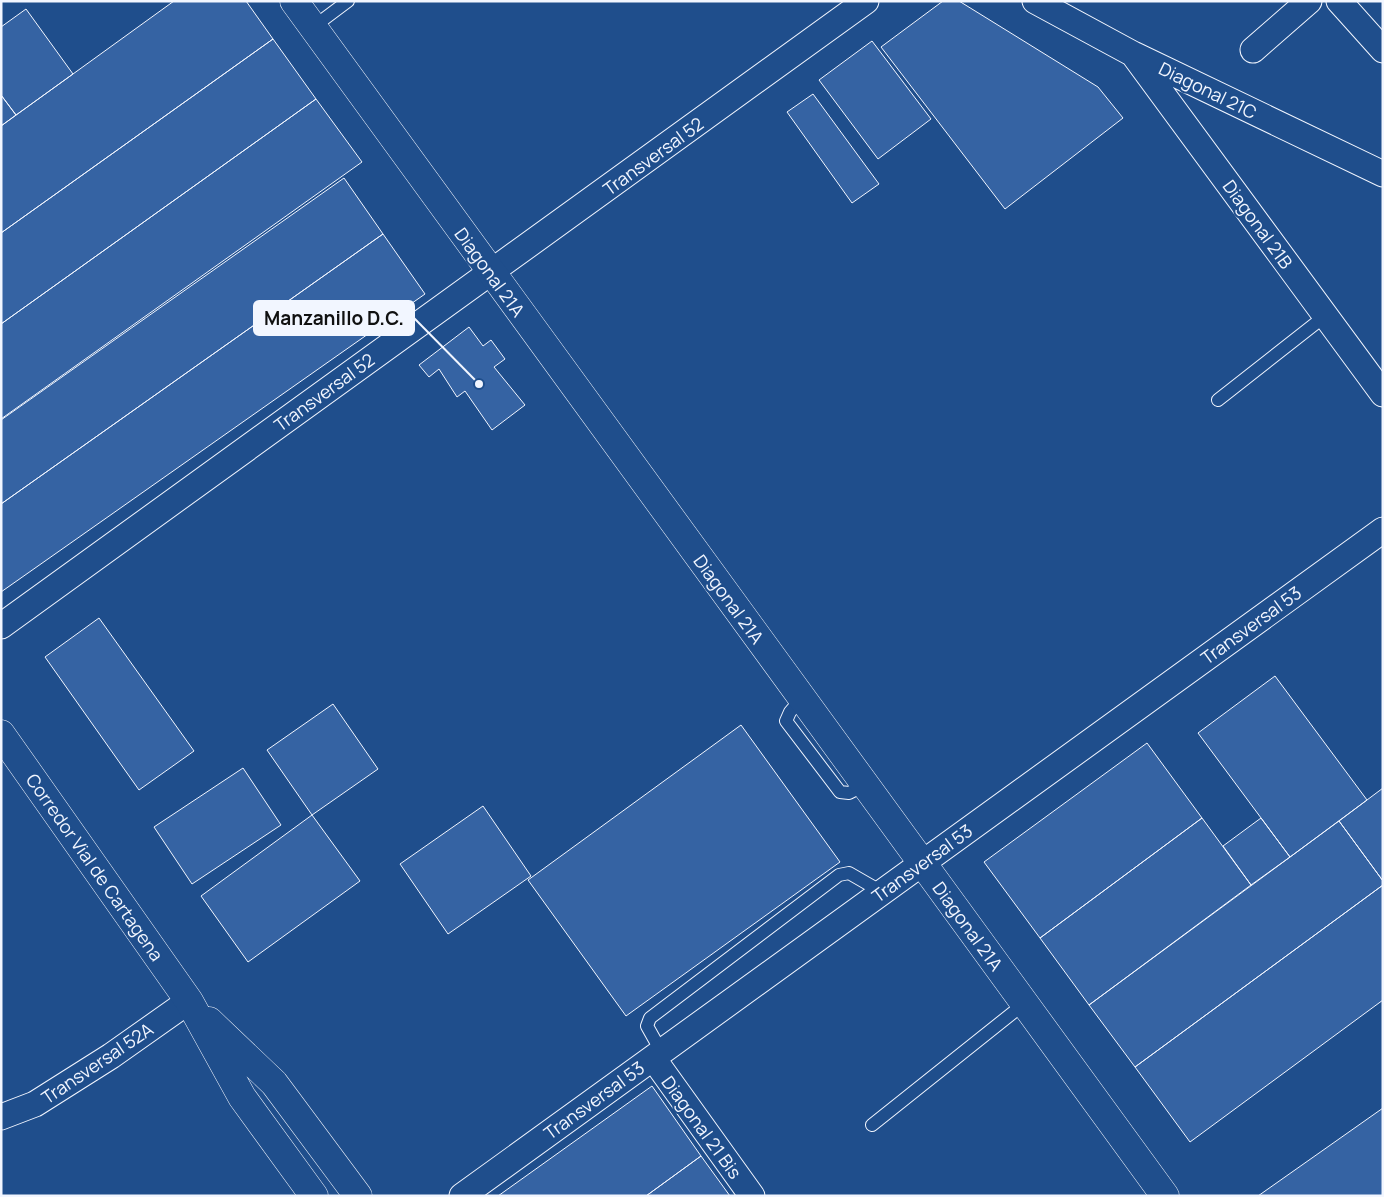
<svg xmlns="http://www.w3.org/2000/svg" width="1384" height="1197" viewBox="0 0 1384 1197" font-family="Manrope,sans-serif">
	<style>
		.building { fill: #3563a3; stroke: #f2f6ff }
		.lines { fill: none; stroke-linecap: round; stroke-linejoin: round }
		.service-casing { stroke: #f2f6ff; stroke-width: 14 }
		.minor-casing { stroke: #f2f6ff; stroke-width: 27 }
		.tertiary-casing { stroke: #f2f6ff; stroke-width: 29 }
		.primary-casing { stroke: #f2f6ff; stroke-width: 29 }
		.service { stroke: #1f4e8c; stroke-width: 12 }
		.minor { stroke: #1f4e8c; stroke-width: 25 }
		.tertiary { stroke: #1f4e8c; stroke-width: 28 }
		.primary { stroke: #1f4e8c; stroke-width: 28 }
		.labels { text-anchor: middle; dominant-baseline: central; stroke-width: 4; stroke-linejoin: round; paint-order: stroke }
		.street-label { font-size: 18px; fill: #f2f6ff; stroke: #1f4e8c }
		.leader { fill: none; stroke: #f2f6ff; stroke-width: 2 }
		.callout-dot { fill: #f2f6ff; stroke: #1f4e8c; stroke-width: 2 }
		.callout { fill: #f2f6ff; stroke: #f2f6ff; stroke-width: 2 }
		.callout-label { font-size: 19px; text-anchor: middle; font-weight: bold; fill: #111 }
	</style>
	<rect width="100%" height="100%" fill="#1f4e8c"/>
	<path class="building" d="M 174,1 L 246,1 L 273,39 L 1,233 L 1,126 Z
		M 943,1 L 959,1 L 1098,87 L 1123,118 L 1005,209 L 881,47 Z
		M 26,9 L 73,74 L 16,115 L 1,95 L 1,27 Z
		M 273,39 L 316,99 L 1,324 L 1,233 Z
		M 872,41 L 931,119 L 878,159 L 819,80 Z
		M 813,94 L 879,184 L 852,203 L 787,112 Z
		M 1,95 L 16,115 L 1,126 Z
		M 316,99 L 362,162 L 1,419 L 1,324 Z
		M 344,178 L 383,234 L 1,504 L 1,420 Z
		M 383,234 L 425,294 L 1,592 L 1,504 Z
		M 469,327 L 483,346 L 491,340 L 505,359 L 494,367 L 525,405 L 492,430 L 465,391 L 457,397 L 439,369 L 429,377 L 419,365 Z
		M 99,618 L 194,751 L 139,790 L 45,657 Z
		M 1275,676 L 1367,800 L 1290,857 L 1198,733 Z
		M 333,704 L 378,769 L 312,815 L 267,750 Z
		M 741,725 L 840,862 L 626,1016 L 528,880 Z
		M 1147,743 L 1202,818 L 1040,938 L 984,862 Z
		M 243,768 L 281,825 L 192,884 L 154,827 Z
		M 1383,788 L 1383,881 L 1339,821 Z
		M 483,806 L 531,876 L 448,934 L 400,864 Z
		M 312,815 L 360,881 L 248,962 L 201,896 Z
		M 1202,818 L 1251,885 L 1089,1005 L 1040,938 Z
		M 1261,818 L 1290,857 L 1251,885 L 1223,846 Z
		M 1339,821 L 1383,881 L 1383,885 L 1135,1067 L 1089,1005 Z
		M 1383,885 L 1383,1000 L 1190,1142 L 1135,1067 Z
		M 652,1086 L 701,1156 L 646,1196 L 498,1196 Z
		M 1383,1108 L 1383,1196 L 1258,1196 Z
		M 701,1156 L 730,1196 L 646,1196 Z"/>
	<g class="lines">
		<defs>
			<path id="service" d="M 312,28 L 348,1
				M 1218,400 L 1325,316
				M 802,698 L 790,712 L 786,721 L 840,792 L 849,793 L 865,785
				M 661,1051 L 647,1026 L 650,1018 L 839,875 L 849,873 L 882,892
				M 872,1125 L 1025,1003"/>
			<path id="minor" d="M 1035,1 L 1133,54 L 1383,174
				M 1339,1 L 1383,50
				M 1253,50 L 1309,1
				M 1133,54 L 1383,394
				M 1,626 L 866,1
				M 653,1058 L 752,1196
				M 1,1117 L 35,1104 L 111,1056 L 189,1001
				M 462,1196 L 1383,530"/>
			<path id="tertiary" d="M 294,1 L 1165,1196"/>
			<path id="primary" d="M 1,734 L 189,1001 L 242,1097 L 314,1196
				M 209,1021 L 274,1083 L 358,1196"/>
		</defs>
		<use href="#service" class="service-casing"/>
		<use href="#minor" class="minor-casing"/>
		<use href="#tertiary" class="tertiary-casing"/>
		<use href="#primary" class="primary-casing"/>
		<use href="#service" class="service"/>
		<use href="#minor" class="minor"/>
		<use href="#tertiary" class="tertiary"/>
		<use href="#primary" class="primary"/>
	</g>
	<g class="labels">
		<g class="street-label">
			<text transform="translate(1208 90) rotate(26)">Diagonal 21C</text>
			<text transform="translate(653 156) rotate(-36)">Transversal 52</text>
			<text transform="translate(1258 224) rotate(54)">Diagonal 21B</text>
			<text transform="translate(490 272) rotate(54)">Diagonal 21A</text>
			<text transform="translate(324 392) rotate(-36)">Transversal 52</text>
			<text transform="translate(729 599) rotate(54)">Diagonal 21A</text>
			<text transform="translate(1251 625) rotate(-36)">Transversal 53</text>
			<text transform="translate(922 863) rotate(-36)">Transversal 53</text>
			<text transform="translate(95 867) rotate(55)">Corredor Vial de Cartagena</text>
			<text transform="translate(968 926) rotate(54)">Diagonal 21A</text>
			<text transform="translate(97 1063) rotate(-34)">Transversal 52A</text>
			<text transform="translate(594 1100) rotate(-36)">Transversal 53</text>
			<text transform="translate(702 1127) rotate(54)">Diagonal 21 Bis</text>
		</g>
	</g>
	<path class="leader" d="M479 384L414 318"/>
	<circle class="callout-dot" cx="479" cy="384" r="5"/>
	<rect class="callout" x="254" y="301" width="160" height="34" rx="5"/>
	<g class="callout-label">
		<text x="334" y="325">Manzanillo D.C.</text>
	</g>
	<rect width="1384" height="1197" fill="none" stroke="#f2f6ff" stroke-width="5"/>
</svg>
